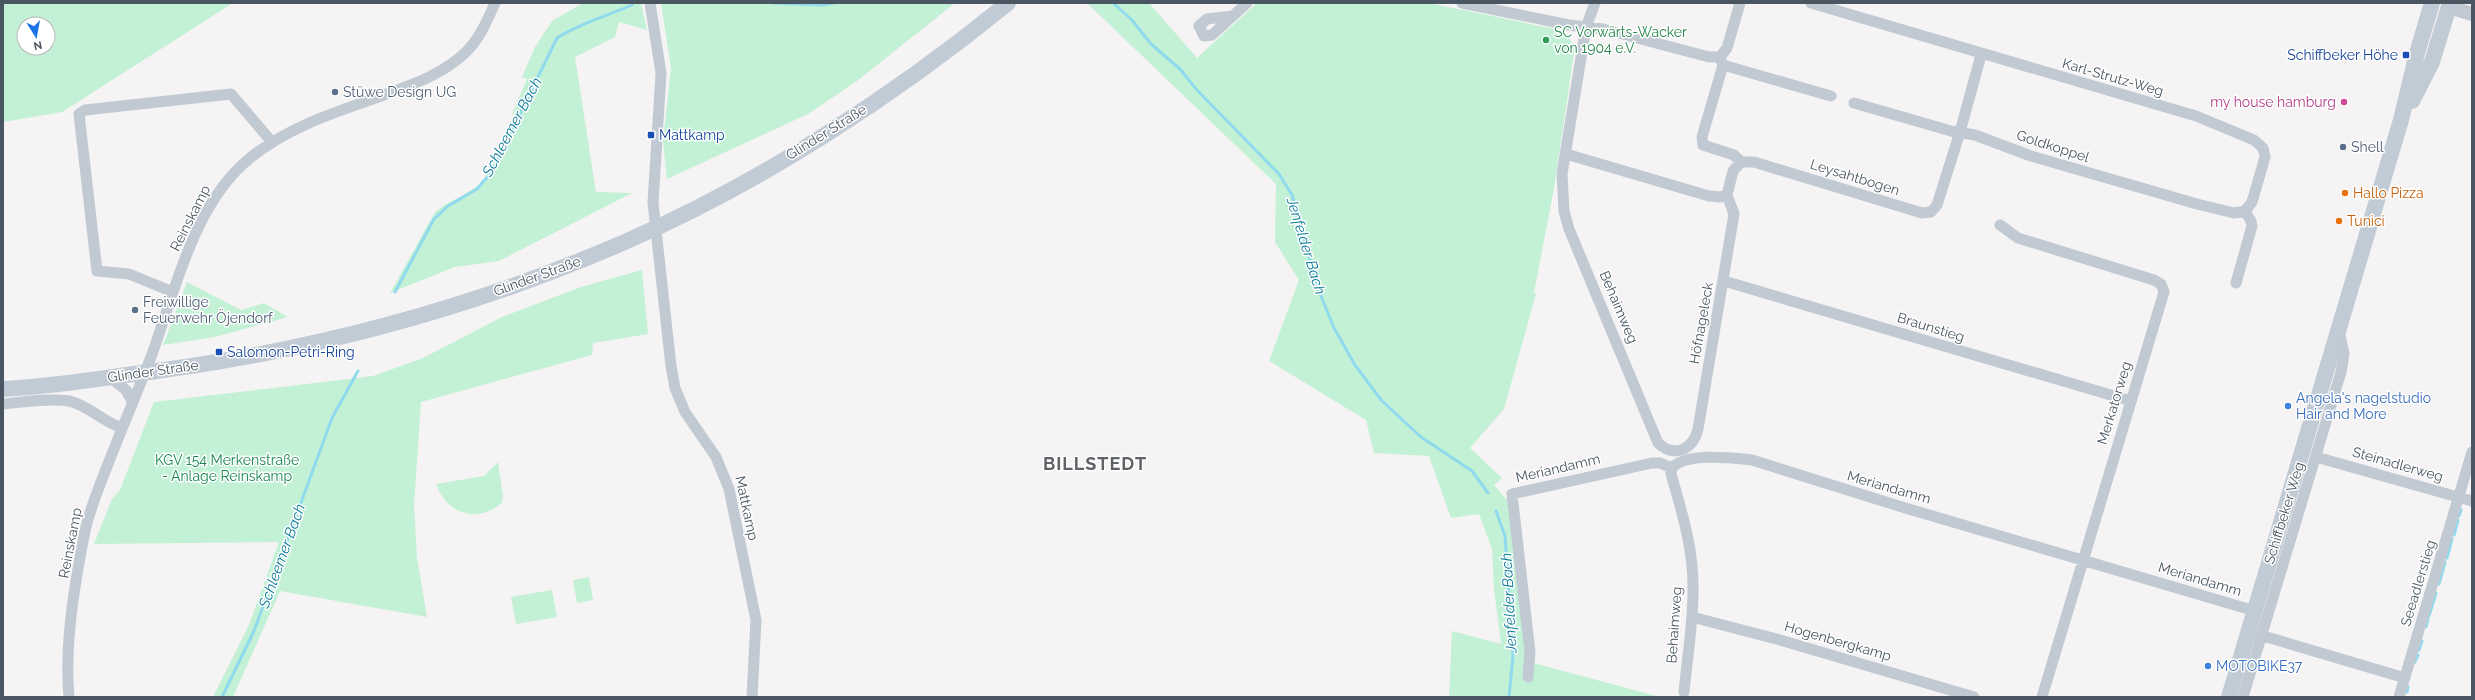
<svg xmlns="http://www.w3.org/2000/svg" width="2475" height="700" viewBox="0 0 2475 700" font-family="Raleway,sans-serif">
	<style>
		.green { fill: #c3f1d5; fill-rule: evenodd }
		.lines { fill: none; stroke-linecap: round; stroke-linejoin: round }
		.stream { stroke: #90daee; stroke-width: 3 }
		.minor { stroke: #c1cad2; stroke-width: 11 }
		.tertiary { stroke: #c1cad2; stroke-width: 14 }
		.secondary { stroke: #c1cbd6; stroke-width: 16 }
		.leisure-dot { fill: #2e9e5b; stroke: #fff; stroke-width: 1.5 }
		.transit-dot { fill: #1a4fb4; stroke: #fff; stroke-width: 1.5 }
		.service-dot { fill: #5c6f8a; stroke: #fff; stroke-width: 1.5 }
		.hotel-dot { fill: #d1479c; stroke: #fff; stroke-width: 1.5 }
		.food-dot { fill: #e8710a; stroke: #fff; stroke-width: 1.5 }
		.shop-dot { fill: #3f7fe0; stroke: #fff; stroke-width: 1.5 }
		.labels { text-anchor: middle; dominant-baseline: central; stroke-width: 3; stroke-linejoin: round; paint-order: stroke }
		.leisure-label { font-size: 14px; fill: #27864d; stroke: #fff; text-anchor: start }
		.transit-label { font-size: 14px; fill: #164399; stroke: #fff; text-anchor: start }
		.street-label { font-size: 14px; fill: #4a5661; stroke: #fff }
		.service-label { font-size: 14px; fill: #4e5e75; stroke: #fff; text-anchor: start }
		.hotel-label { font-size: 14px; fill: #b23c85; stroke: #fff; text-anchor: end }
		.food-label { font-size: 14px; fill: #c56008; stroke: #fff; text-anchor: start }
		.shop-label { font-size: 14px; fill: #366cbe; stroke: #fff; text-anchor: start }
		.park-label { font-size: 14px; fill: #17864f; stroke: #fff }
		.water-label { font-size: 15px; font-style: italic; fill: #0c7c9b; stroke: #fff }
		.district-label { font-size: 18px; font-weight: bold; letter-spacing: 1px; fill: #5f6368; stroke: #fff }
	</style>
	<rect width="100%" height="100%" fill="#f5f3f3"/>
	<path class="green" d="M 3,3 L 233,3 L 62,112 L 3,122 ZM 24,24 L 48,24 L 48,48 L 24,48 Z
		M 583,3 L 641,3 L 647,30 L 619,22 L 615,37 L 575,57 L 596,192 L 632,193 L 499,261 L 455,267 L 390,293 L 435,212 C 448,201 465,196 477,186 C 494,171 506,136 516,115 L 512,114 L 527,79 L 522,77 L 535,47 L 552,21 Z
		M 661,3 L 955,3 L 857,81 L 808,114 L 667,179 L 663,141 L 671,68 Z
		M 1087,3 L 1149,3 L 1197,58 L 1257,3 L 1429,3 L 1564,31 L 1575,47 L 1554,188 L 1534,293 L 1536,294 L 1504,409 L 1470,448 L 1502,478 L 1494,485 L 1511,504 L 1526,661 L 1660,697 L 1449,697 L 1452,631 L 1501,644 L 1494,589 L 1492,549 L 1479,514 L 1451,518 L 1429,456 L 1374,453 L 1366,420 L 1269,361 L 1299,280 L 1275,242 L 1276,184 Z
		M 642,270 L 648,334 L 593,343 L 592,355 L 421,402 L 414,506 L 417,557 L 427,617 L 280,591 L 233,697 L 213,697 L 249,625 L 279,542 L 94,544 L 112,499 L 120,490 L 154,402 L 373,376 L 423,358 L 502,317 L 581,287 Z
		M 187,282 L 241,310 L 264,303 L 288,317 L 215,337 L 163,345 Z
		M 498,462 L 503,495 L 502,503 C 476,524 447,514 436,484 L 484,476 Z
		M 589,577 L 593,600 L 577,603 L 573,580 Z
		M 552,590 L 557,617 L 516,624 L 511,597 Z"/>
	<g class="lines">
		<path class="stream" d="M 773,3 L 822,5 L 834,3
			M 1113,3 L 1131,19 L 1151,44 L 1180,69 L 1196,89 L 1279,174 L 1292,195 L 1319,291 L 1334,328 L 1355,365 L 1382,401 L 1421,437 L 1472,471 L 1488,493
			M 395,292 L 434,219 L 448,206 L 477,189 L 491,173 L 557,38 C 580,23 607,16 632,5
			M 1496,511 L 1505,536 L 1513,656 L 1509,697
			M 2459,516 L 2461,510
			M 2454,535 L 2458,520
			M 2447,558 L 2452,539
			M 2439,584 L 2445,562
			M 2429,616 L 2436,593
			M 2426,627 L 2428,619
			M 2419,650 L 2422,641
			M 2415,662 L 2418,655
			M 2407,692 L 2408,687
			M 222,697 L 254,631 L 332,418 L 358,371"/>
		<path class="minor" d="M 650,3 L 661,73 L 653,203 L 671,366 L 675,388 L 685,412 L 716,457 L 729,489 L 756,620 L 752,697
			M 1462,3 L 1569,25 L 1603,29 L 1709,57 L 1720,57
			M 1811,3 L 2196,116 L 2254,140 L 2263,148 L 2265,157 L 2252,202 L 2245,211 L 2251,221 L 2252,226 L 2236,283
			M 1232,16 L 1207,19 L 1199,26 L 1204,36 L 1212,35 L 1247,3
			M 1720,57 L 1723,65 L 1702,137 L 1703,145 L 1734,155 L 1741,162 L 1754,162 L 1922,213 L 1931,212 L 1937,205 L 1960,132 L 1981,55
			M 1720,57 L 1727,48 L 1740,3
			M 1720,58 L 1723,65 L 1831,96
			M 1854,103 L 1951,131 L 1975,135 L 2031,156 L 2197,204 L 2234,213 L 2245,211
			M 1566,154 L 1709,196 L 1720,197 L 1727,195 L 1734,214 L 1698,429 C 1693,449 1675,459 1658,443 L 1569,229 L 1564,211 L 1562,174 L 1586,27 L 1595,3
			M 1727,195 L 1733,171 L 1741,162
			M 2000,225 L 2018,238 L 2154,280 L 2161,284 L 2164,292 L 2042,697
			M 1724,281 L 2131,401
			M 173,292 L 129,274 L 97,271 L 79,114 L 85,110 L 231,94 L 272,142
			M 109,377 L 126,390 L 132,401
			M 3,404 C 24,402 48,398 69,401 C 88,405 103,422 122,428
			M 2316,457 L 2472,501
			M 1672,468 L 1671,474 C 1682,512 1694,551 1693,591 C 1693,625 1687,659 1684,692
			M 1692,617 L 1780,640 L 1974,697
			M 2260,635 L 2405,678
			M 1528,677 L 1530,652 L 1512,494 L 1652,463 L 1660,463 L 1672,468 C 1686,452 1732,458 1752,460 L 1902,507 L 2255,611
			M 69,697 C 64,645 75,582 85,531 C 90,508 100,485 108,464 C 122,428 137,393 151,357 C 175,292 193,204 250,158 C 287,128 332,113 376,98 C 408,86 441,76 466,52 C 480,38 487,21 495,3
			M 2243,697 L 2341,372 L 2344,354 L 2339,331
			M 2399,697 L 2472,452"/>
		<path class="tertiary" d="M 2449,7 L 2472,14"/>
		<path class="secondary" d="M 2412,101 L 2432,62 L 2450,3
			M 3,389 C 47,387 91,380 134,374 C 304,353 469,310 627,241 C 761,183 895,95 1008,3
			M 2229,697 L 2401,120 L 2417,53 L 2432,3"/>
	</g>
	<circle class="leisure-dot" cx="1546" cy="40" r="4"/>
	<g class="transit-dot">
		<rect x="2402" y="51" width="8" height="8" rx="2"/>
		<rect x="647" y="131" width="8" height="8" rx="2"/>
		<rect x="215" y="348" width="8" height="8" rx="2"/>
	</g>
	<g class="service-dot">
		<circle cx="335" cy="92" r="4"/>
		<circle cx="2343" cy="147" r="4"/>
		<circle cx="135" cy="310" r="4"/>
	</g>
	<circle class="hotel-dot" cx="2344" cy="102" r="4"/>
	<g class="food-dot">
		<circle cx="2345" cy="193" r="4"/>
		<circle cx="2339" cy="221" r="4"/>
	</g>
	<g class="shop-dot">
		<circle cx="2288" cy="406" r="4"/>
		<circle cx="2208" cy="666" r="4"/>
	</g>
	<g class="labels">
		<g class="leisure-label">
			<text x="1554" y="32">SC Vorwärts-Wacker<tspan x="1554" dy="16">von 1904 e.V.</tspan></text>
		</g>
		<g class="transit-label">
			<text x="2398" y="55" text-anchor="end">Schiffbeker Höhe</text>
			<text x="659" y="135">Mattkamp</text>
			<text x="227" y="352">Salomon-Petri-Ring</text>
		</g>
		<g class="street-label">
			<text transform="translate(2113 77) rotate(16)">Karl-Strutz-Weg</text>
			<text transform="translate(826 132) rotate(-32)">Glinder Straße</text>
			<text transform="translate(2053 146) rotate(18)">Goldkoppel</text>
			<text transform="translate(1855 177) rotate(17)">Leysahtbogen</text>
			<text transform="translate(190 218) rotate(-63)">Reinskamp</text>
			<text transform="translate(537 276) rotate(-20)">Glinder Straße</text>
			<text transform="translate(1619 307) rotate(67)">Behaimweg</text>
			<text transform="translate(1701 323) rotate(-80)">Höfnageleck</text>
			<text transform="translate(1931 327) rotate(17)">Braunstieg</text>
			<text transform="translate(153 371) rotate(-8)">Glinder Straße</text>
			<text transform="translate(2114 403) rotate(-73)">Merkatorweg</text>
			<text transform="translate(2398 464) rotate(16)">Steinadlerweg</text>
			<text transform="translate(1558 468) rotate(-13)">Meriandamm</text>
			<text transform="translate(1889 487) rotate(16)">Meriandamm</text>
			<text transform="translate(747 508) rotate(78)">Mattkamp</text>
			<text transform="translate(2284 513) rotate(-73)">Schiffbeker Weg</text>
			<text transform="translate(70 543) rotate(-79)">Reinskamp</text>
			<text transform="translate(2200 579) rotate(17)">Meriandamm</text>
			<text transform="translate(2418 583) rotate(-73)">Seeadlerstieg</text>
			<text transform="translate(1674 625) rotate(-86)">Behaimweg</text>
			<text transform="translate(1838 641) rotate(16)">Hogenbergkamp</text>
		</g>
		<g class="service-label">
			<text x="343" y="92">Stüwe Design UG</text>
			<text x="2351" y="147">Shell</text>
			<text x="143" y="302">Freiwillige<tspan x="143" dy="16">Feuerwehr Öjendorf</tspan></text>
		</g>
		<g class="hotel-label">
			<text x="2336" y="102">my house hamburg</text>
		</g>
		<g class="food-label">
			<text x="2353" y="193">Hallo Pizza</text>
			<text x="2347" y="221">Tunici</text>
		</g>
		<g class="shop-label">
			<text x="2296" y="398">Angela's nagelstudio<tspan x="2296" dy="16">Hair and More</tspan></text>
			<text x="2216" y="666">MOTOBIKE37</text>
		</g>
		<g class="park-label">
			<text x="227" y="460">KGV 154 Merkenstraße<tspan x="227" dy="16">- Anlage Reinskamp</tspan></text>
		</g>
		<g class="water-label">
			<text transform="translate(512 127) rotate(-62)">Schleemer Bach</text>
			<text transform="translate(1306 246) rotate(73)">Jenfelder Bach</text>
			<text transform="translate(282 556) rotate(-70)">Schleemer Bach</text>
			<text transform="translate(1509 603) rotate(-93)">Jenfelder Bach</text>
		</g>
		<g class="district-label">
			<text x="1095" y="463">BILLSTEDT</text>
		</g>
	</g>
	<rect width="2475" height="700" fill="none" stroke="#4a5661" stroke-width="8"/>
	<g transform="translate(36 36) rotate(169)"><circle r="19" fill="#ffffff" stroke="#b7bbc0"/>
	<path d="M0-3L7 15L0 10L-7 15Z" fill="#1a73e8"/>
	<text y="-6" font-size="11" font-weight="bold" text-anchor="middle" fill="#4a5661">N</text>
	</g>
</svg>
